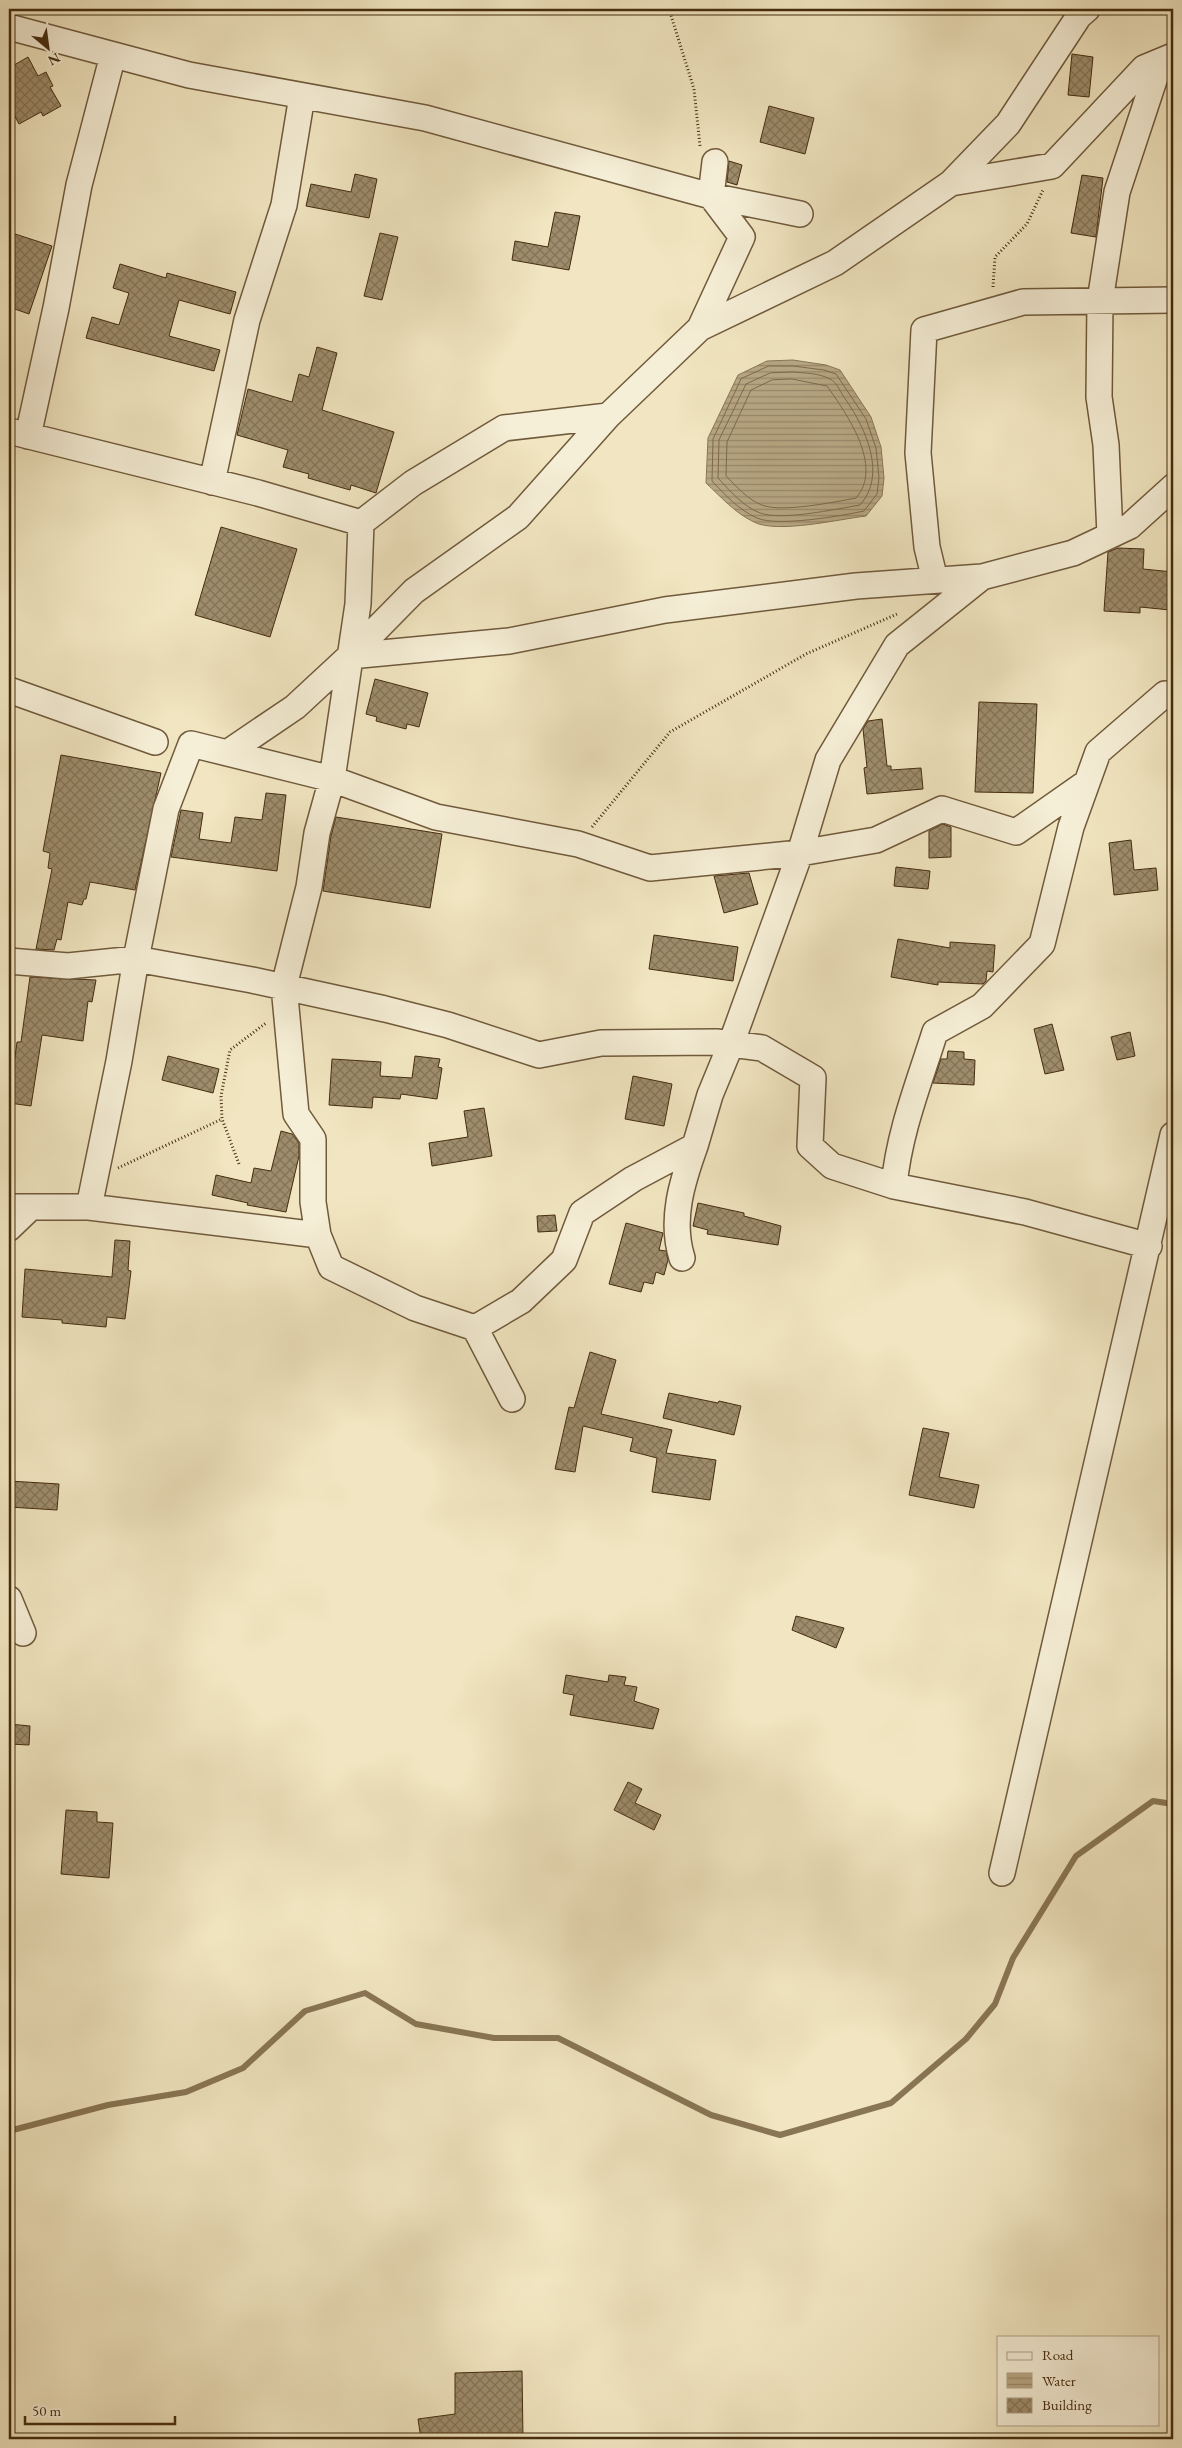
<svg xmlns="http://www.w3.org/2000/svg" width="1182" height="2448" viewBox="0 0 1182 2448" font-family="'EB Garamond',serif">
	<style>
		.water { fill: url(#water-rules); stroke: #897655 }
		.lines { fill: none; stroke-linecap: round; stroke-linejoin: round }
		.shore { stroke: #7e6a4a; stroke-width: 1 }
		.stream { stroke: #897655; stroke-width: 6 }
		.building { fill: url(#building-cross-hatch); stroke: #452c0f }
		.minor-casing { stroke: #705a3c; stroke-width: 28 }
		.path { stroke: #452c0f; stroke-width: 3; stroke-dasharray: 1 2.5; stroke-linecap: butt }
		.minor { stroke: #f6efd7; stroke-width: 25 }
	</style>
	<defs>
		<pattern id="water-rules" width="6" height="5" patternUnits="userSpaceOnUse" patternTransform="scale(1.25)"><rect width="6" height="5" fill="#b7a784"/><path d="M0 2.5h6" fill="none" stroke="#97886a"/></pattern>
		<pattern id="building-cross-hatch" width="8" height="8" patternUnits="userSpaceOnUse" patternTransform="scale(1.25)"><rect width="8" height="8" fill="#9e8d6c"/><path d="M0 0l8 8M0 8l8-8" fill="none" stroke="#837357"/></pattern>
	</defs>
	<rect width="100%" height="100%" fill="#f1e6c1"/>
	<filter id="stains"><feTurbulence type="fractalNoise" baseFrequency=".004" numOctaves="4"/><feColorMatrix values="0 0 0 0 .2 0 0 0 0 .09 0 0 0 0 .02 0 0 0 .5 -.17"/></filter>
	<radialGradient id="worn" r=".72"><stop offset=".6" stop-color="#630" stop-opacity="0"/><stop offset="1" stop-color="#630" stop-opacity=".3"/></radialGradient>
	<path class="water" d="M 793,360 L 826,365 L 840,370 L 871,417 L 881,447 L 884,478 L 882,496 L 866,516 C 840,519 777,534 754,522 C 735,513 721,497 706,483 L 708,438 L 738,375 L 767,361 Z"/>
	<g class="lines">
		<path class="shore" d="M 769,366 L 793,366 L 824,370 L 836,374 L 866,419 L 876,448 L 879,478 L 877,494 L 864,511 C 841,516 777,527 757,518 C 739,510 725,495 712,481 L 713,439 L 741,379 Z
			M 793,372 C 804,373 819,373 830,379 C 837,382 841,394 846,400 C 866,429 887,475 860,505 C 836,509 782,521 760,513 C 744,507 730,491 718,478 L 719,440 L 746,384 L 770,373 Z
			M 792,379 L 827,386 C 846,413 884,466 856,498 C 835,502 781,513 762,505 C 748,500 736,486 726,476 L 727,442 L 751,390 L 772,380 Z"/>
		<path class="stream" d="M 9,2131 L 108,2105 L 186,2092 L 243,2068 L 305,2011 L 365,1993 L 416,2024 L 494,2038 L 558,2038 L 711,2115 L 780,2135 L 891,2103 L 966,2039 L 995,2004 L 1013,1958 L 1076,1856 L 1153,1801 L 1173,1804"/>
	</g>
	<path class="building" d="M 1072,54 L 1093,57 L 1089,97 L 1068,95 Z
		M 28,57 L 38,76 L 46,72 L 53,86 L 50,87 L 61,106 L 43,116 L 41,112 L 19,124 L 9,105 L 9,68 Z
		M 769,106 L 814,118 L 805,154 L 760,142 Z
		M 729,161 L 742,165 L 737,185 L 727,182 Z
		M 355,174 L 377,179 L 369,218 L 306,206 L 311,184 L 351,192 Z
		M 1082,175 L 1103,178 L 1096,237 L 1071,233 Z
		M 555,212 L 580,216 L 569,270 L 512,260 L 515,241 L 548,247 Z
		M 9,232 L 52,246 L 29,314 L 9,307 Z
		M 380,233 L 398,237 L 382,300 L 364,296 Z
		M 120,264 L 166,278 L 167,273 L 236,292 L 230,314 L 179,300 L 169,336 L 220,350 L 214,371 L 86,338 L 92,317 L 119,325 L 129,293 L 113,288 Z
		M 317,347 L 337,353 L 322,410 L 394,432 L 376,493 L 351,485 L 350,490 L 308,478 L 309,474 L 283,467 L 288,450 L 237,435 L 248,389 L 292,402 L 299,374 L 309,377 Z
		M 221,527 L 297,549 L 270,637 L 195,615 Z
		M 1118,548 L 1144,549 L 1143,569 L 1173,572 L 1170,610 L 1140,607 L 1140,613 L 1104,611 L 1108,552 Z
		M 375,679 L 428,693 L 419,727 L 407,724 L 406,729 L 376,721 L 377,717 L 366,714 Z
		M 979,702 L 1037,704 L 1033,793 L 975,792 Z
		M 882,719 L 887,766 L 891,766 L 891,770 L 921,768 L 923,789 L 867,794 L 864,768 L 867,767 L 863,729 L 868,721 Z
		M 61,755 L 161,773 L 135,890 L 90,882 L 86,899 L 84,899 L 82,905 L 68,902 L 61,940 L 57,939 L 54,950 L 36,949 L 52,869 L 48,868 L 50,853 L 43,851 Z
		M 266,793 L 286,795 L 277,871 L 171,857 L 181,810 L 203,813 L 199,839 L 231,843 L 235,817 L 262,820 Z
		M 336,817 L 442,834 L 430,908 L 323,891 L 331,836 Z
		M 943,824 L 951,827 L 951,857 L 929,858 L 929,831 Z
		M 1131,840 L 1134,870 L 1156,868 L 1158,890 L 1114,895 L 1109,843 Z
		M 896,867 L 930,871 L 928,889 L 894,886 Z
		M 749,873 L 758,904 L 724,913 L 714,876 Z
		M 654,935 L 738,947 L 733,981 L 649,969 Z
		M 898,939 L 950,948 L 950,942 L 995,945 L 993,972 L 987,971 L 986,981 L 983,984 L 938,982 L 938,985 L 891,977 Z
		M 30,977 L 96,980 L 92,1002 L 88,1001 L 83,1041 L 42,1035 L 31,1106 L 9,1103 L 17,1042 L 21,1042 Z
		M 1052,1024 L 1064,1070 L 1045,1074 L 1034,1029 Z
		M 1130,1032 L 1135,1056 L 1117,1060 L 1111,1037 Z
		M 948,1051 L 964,1052 L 964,1059 L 975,1060 L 974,1085 L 933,1083 L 941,1059 L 947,1059 Z
		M 168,1056 L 219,1069 L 213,1093 L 162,1080 Z
		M 415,1056 L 440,1059 L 438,1067 L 442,1068 L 437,1099 L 401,1094 L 400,1099 L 373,1097 L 372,1108 L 329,1105 L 332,1059 L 381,1062 L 380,1076 L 412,1078 Z
		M 633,1076 L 672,1084 L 664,1126 L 625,1119 Z
		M 484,1108 L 492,1156 L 432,1166 L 429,1143 L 468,1137 L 464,1111 Z
		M 281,1131 L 292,1134 L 299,1143 L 299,1156 L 286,1212 L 247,1205 L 248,1203 L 212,1195 L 216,1175 L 251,1183 L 254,1168 L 271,1171 Z
		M 698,1203 L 744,1213 L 744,1216 L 781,1226 L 778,1245 L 707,1234 L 708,1230 L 693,1226 Z
		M 555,1215 L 557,1231 L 538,1232 L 537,1216 Z
		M 626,1223 L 663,1233 L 659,1250 L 666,1251 L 668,1260 L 664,1275 L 656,1272 L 653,1284 L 644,1282 L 641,1292 L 609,1284 Z
		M 115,1240 L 130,1241 L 128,1270 L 131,1271 L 125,1319 L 107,1317 L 106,1327 L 62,1323 L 62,1320 L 22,1317 L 25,1269 L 112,1277 Z
		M 590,1352 L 616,1360 L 601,1414 L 672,1430 L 666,1453 L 716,1460 L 710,1500 L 652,1492 L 657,1458 L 630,1451 L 633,1438 L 583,1426 L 575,1472 L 555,1469 L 569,1407 L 574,1408 Z
		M 669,1393 L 718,1403 L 719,1401 L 741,1406 L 734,1435 L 663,1418 Z
		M 923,1428 L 949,1433 L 939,1477 L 979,1485 L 974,1508 L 909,1495 Z
		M 9,1481 L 59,1484 L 57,1510 L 9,1507 Z
		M 796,1616 L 844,1628 L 836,1648 L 792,1630 Z
		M 566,1675 L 608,1682 L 609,1675 L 626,1677 L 624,1685 L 637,1687 L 634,1701 L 659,1709 L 653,1729 L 570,1715 L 574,1695 L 563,1693 Z
		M 9,1724 L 30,1726 L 29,1745 L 9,1744 Z
		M 628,1782 L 642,1789 L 635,1803 L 661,1815 L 654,1830 L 614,1810 Z
		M 66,1810 L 97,1812 L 97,1822 L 113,1823 L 109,1878 L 61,1874 Z
		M 522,2371 L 523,2439 L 421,2439 L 418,2419 L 455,2414 L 455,2373 Z"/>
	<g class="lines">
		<defs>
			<path id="minor" d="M 9,27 L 189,75 L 425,118 L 711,196 L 800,214
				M 715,162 L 711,196 L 742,237 L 700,328 L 608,416 L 518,517 L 414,591 L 350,656 L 509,641 L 665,610 L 856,586 L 982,577
				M 951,183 L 1008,124 L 1079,16 L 1087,9
				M 700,328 L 835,263 L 951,183 L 1052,166 L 1144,68 L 1173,56
				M 9,431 L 258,493 L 361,523 L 358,604 L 332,779 L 317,833 L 309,887 L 284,986 L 296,1114 L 313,1139 L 313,1202 L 318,1235
				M 28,436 L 56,308 L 79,185 L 113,55
				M 212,482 L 247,320 L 284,205 L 302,96
				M 361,523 L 413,483 L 504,428 L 608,416
				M 1110,535 L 1106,445 L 1099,397 L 1100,301 L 1117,192 L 1160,62
				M 935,580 L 927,547 L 918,453 L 924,330 L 1023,302 L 1173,300
				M 9,690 L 155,742
				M 227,753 L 295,707 L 350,656
				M 9,961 L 68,966 L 136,959 L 252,980 L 385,1009 L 448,1025 L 539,1055 L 601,1043 L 716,1042 L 762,1048 L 813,1078 L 810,1146 L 832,1166 L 894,1186 L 1025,1212 L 1149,1246
				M 894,1186 C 899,1132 919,1083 935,1032 L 982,1006 L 1042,944 L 1071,827 L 1098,752 L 1165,694 L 1173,696
				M 9,1207 L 89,1207 L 318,1235 L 331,1267 L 415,1308 L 475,1328 L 512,1399
				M 89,1207 L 119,1061 L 136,959 L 166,809 L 191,744 L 332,779 L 436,817 L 578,844 L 650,868 L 800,853 L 828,760 L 897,645 L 982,577 L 1073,553 L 1130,526 L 1173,487
				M 9,1228 L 31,1207
				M 682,1258 C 670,1220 682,1182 695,1146
				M 475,1328 L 521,1301 L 564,1260 L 582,1213 L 633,1179 L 695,1146 L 710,1095 L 731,1044 L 800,853 L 876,840 L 942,809 L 1016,832 L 1086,783
				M 9,1599 L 23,1633
				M 1002,1873 L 1173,1135"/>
		</defs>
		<use href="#minor" class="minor-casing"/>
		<path class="path" d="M 669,9 L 694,89 L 700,146
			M 993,287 L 995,257 L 1027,224 L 1043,190
			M 592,827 L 670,732 L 806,654 L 897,614
			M 239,1164 L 222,1119 L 221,1096 L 230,1050 L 266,1023
			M 118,1168 L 222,1119"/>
		<use href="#minor" class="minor"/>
	</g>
	<rect width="1182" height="2448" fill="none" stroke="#f1e6c1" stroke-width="30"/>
	<rect x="10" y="10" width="1162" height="2428" fill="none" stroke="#452c0f" stroke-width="2.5"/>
	<rect x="15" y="15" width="1152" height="2418" fill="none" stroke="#452c0f"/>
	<rect x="997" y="2336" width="162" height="90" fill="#f6efd7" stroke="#afa187"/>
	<rect x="1007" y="2352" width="25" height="8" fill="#f6efd7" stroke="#afa187"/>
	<text x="1042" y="2360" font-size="15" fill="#452c0f">Road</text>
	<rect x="1007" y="2373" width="25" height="15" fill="url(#water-rules)" stroke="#afa187"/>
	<text x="1042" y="2386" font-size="15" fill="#452c0f">Water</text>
	<rect x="1007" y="2398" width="25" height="15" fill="url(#building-cross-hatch)" stroke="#afa187"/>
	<text x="1042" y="2410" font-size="15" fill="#452c0f">Building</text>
	<g transform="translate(48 48) rotate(151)" stroke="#f6efd7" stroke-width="4" paint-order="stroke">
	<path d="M0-4L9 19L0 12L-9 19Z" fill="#452c0f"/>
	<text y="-8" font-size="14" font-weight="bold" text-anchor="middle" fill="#452c0f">N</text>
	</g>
	<path d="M25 2416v8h150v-8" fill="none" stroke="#452c0f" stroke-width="2.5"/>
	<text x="32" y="2416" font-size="15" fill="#452c0f" stroke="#f6efd7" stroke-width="4" paint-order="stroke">50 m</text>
	<rect width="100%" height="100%" filter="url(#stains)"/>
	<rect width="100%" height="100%" fill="url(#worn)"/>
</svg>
